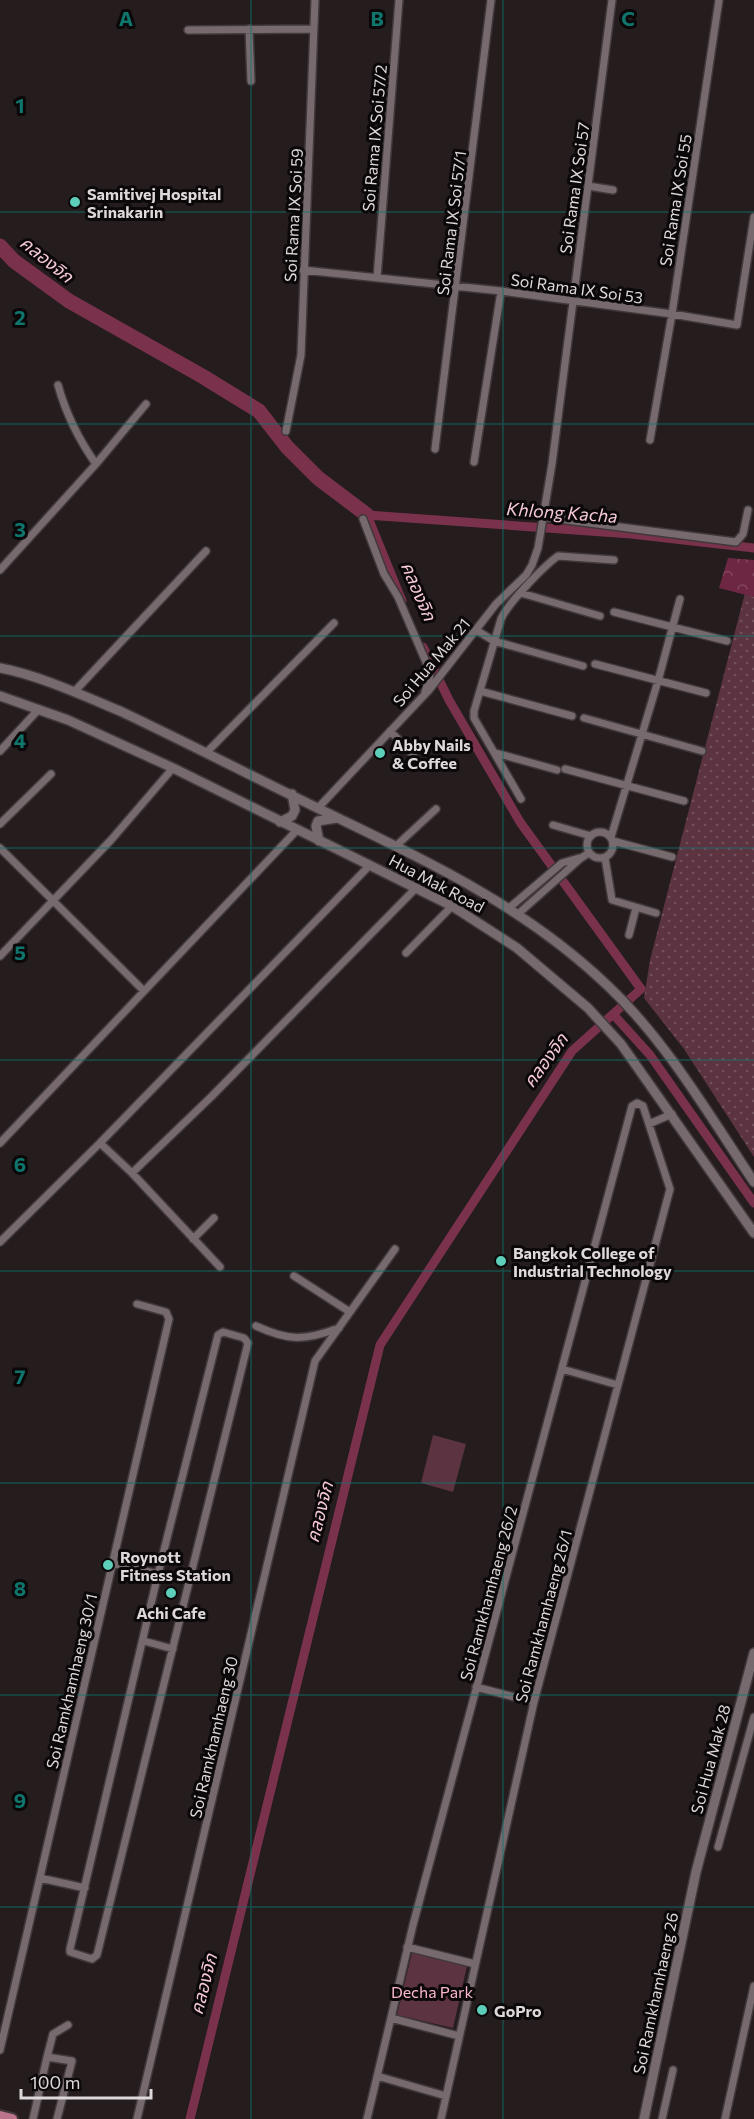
<svg xmlns="http://www.w3.org/2000/svg" width="754" height="2119" viewBox="0 0 754 2119" font-family="Commissioner,'Noto Sans Thai',sans-serif">
	<style>
		.grass { fill: url(#grass-dots) }
		.forest { fill: url(#forest-crowns) }
		.park { fill: #5c3340 }
		.lines { fill: none; stroke-linecap: round; stroke-linejoin: round }
		.canal { stroke: #7a324c; stroke-width: 9 }
		.river { stroke: #7a324c; stroke-width: 15 }
		.street-casing { stroke: #40383a; stroke-width: 10 }
		.secondary-casing { stroke: #40383a; stroke-width: 12 }
		.primary-casing { stroke: #40383a; stroke-width: 14 }
		.street { stroke: #766a6e; stroke-width: 7 }
		.secondary { stroke: #766a6e; stroke-width: 9 }
		.primary { stroke: #bc748d; stroke-width: 10 }
		.grid { fill: none; stroke: #0f766e; stroke-width: 1.5; stroke-opacity: 0.55 }
		.poi-dot { fill: #5dceb9; stroke: #0b0809; stroke-width: 2 }
		.labels { text-anchor: middle; dominant-baseline: central; stroke-width: 6; stroke-linejoin: round; paint-order: stroke }
		.street-label { font-size: 16px; fill: #dfd8da; stroke: #0b0809 }
		.poi-label { font-size: 16px; font-weight: bold; fill: #dfd8da; stroke: #0b0809; text-anchor: start }
		.park-label { font-size: 16px; fill: #fab7cb; stroke: #0b0809 }
		.water-label { font-size: 18px; font-style: italic; fill: #f6c9d6; stroke: #0b0809 }
		.grid-label { font-size: 20px; text-anchor: middle; font-weight: bold; fill: #0f766e; stroke: #0b0809; stroke-width: 6; stroke-linejoin: round; paint-order: stroke }
	</style>
	<defs>
		<pattern id="grass-dots" width="8" height="8" patternUnits="userSpaceOnUse" patternTransform="scale(1.5)"><rect width="8" height="8" fill="#5c3340"/><path d="M2 2h.1M6 6h.1" fill="none" stroke="#73505b" stroke-width="1.8" stroke-linecap="round"/></pattern>
		<pattern id="forest-crowns" width="20" height="18" patternUnits="userSpaceOnUse" patternTransform="scale(1.5)"><rect width="20" height="18" fill="#6e2743"/><path d="M2 6a3 3 0 1 1 6 0M12 15a3 3 0 1 1 6 0" fill="none" stroke="#82465e"/></pattern>
	</defs>
	<rect width="100%" height="100%" fill="#251c1e"/>
	<path class="grass" d="M 745,593 L 754,597 L 754,1157 L 684,1049 L 644,998 L 650,960 Z"/>
	<path class="forest" d="M 728,558 L 754,560 L 754,597 L 719,588 Z"/>
	<path class="park" d="M 433,1435 L 466,1444 L 453,1492 L 421,1483 Z
		M 412,1953 L 467,1966 L 453,2028 L 397,2015 Z"/>
	<g class="lines">
		<path class="canal" d="M 402,601 L 367,515 L 631,534 L 754,548
			M 613,1014 L 650,1055 L 754,1203
			M 190,2119 L 380,1345 L 572,1051 L 641,989 L 520,822 L 449,700 L 423,647"/>
		<path class="river" d="M 0,246 L 14,261 L 69,301 L 202,376 L 259,411 L 287,447 L 318,478 L 367,515"/>
		<defs>
			<path id="street" d="M 249,29 L 251,81
				M 188,30 L 314,29
				M 588,186 L 613,190
				M 303,270 L 501,291 L 672,314 L 737,325 L 754,217
				M 377,278 L 399,0
				M 58,385 C 66,414 79,440 96,464
				M 286,431 L 301,355 L 315,0
				M 650,440 L 672,314 L 719,0
				M 435,449 L 491,0
				M 474,462 L 501,291
				M 543,517 L 736,542 L 743,534 L 748,510
				M 363,519 L 384,574 L 398,597 L 429,669 L 430,676 L 425,692
				M 0,570 L 96,464 L 146,404
				M 521,593 L 600,616
				M 614,612 L 727,641
				M 476,630 L 494,641 L 583,666
				M 595,664 L 706,693
				M 480,691 L 572,716
				M 74,692 L 206,551
				M 584,718 L 702,751
				M 390,731 L 413,754
				M 0,751 L 39,709
				M 207,752 L 334,623
				M 496,753 L 557,770
				M 565,769 L 684,801
				M 521,799 L 474,718 L 474,711 L 501,619 C 508,603 544,566 558,556 L 614,560
				M 318,808 L 429,690 L 496,604 L 526,575 L 532,565 L 538,548 L 552,464 L 612,0
				M 0,824 L 51,774
				M 553,825 L 591,836
				M587 845a13 13 0 1 1 26 0a13 13 0 1 1-26 0Z
				M 611,837 L 658,681 L 680,599
				M 613,841 L 672,857
				M 396,846 L 436,809
				M 0,848 L 144,991
				M 605,858 L 612,900 L 656,913
				M 509,908 L 562,863 L 579,858
				M 518,914 L 581,858 L 589,853
				M 629,935 L 636,908
				M 406,953 L 452,906
				M 0,956 L 111,840 L 173,768
				M 649,1124 L 672,1114
				M 0,1143 L 297,830
				M 100,1143 L 370,865
				M 132,1173 L 212,1096 L 416,888
				M 193,1239 L 214,1218
				M 0,1242 L 100,1143 L 132,1173 L 220,1267
				M 294,1276 L 350,1312
				M 256,1326 C 289,1341 304,1341 339,1328
				M 223,1332 L 244,1338 L 248,1343 L 97,1955 L 92,1959 L 70,1952 L 70,1949 L 158,1574 L 218,1335 Z
				M 562,1369 L 618,1385
				M 112,1563 L 158,1574
				M 144,1641 L 173,1649
				M 476,1687 L 534,1702
				M 718,1847 L 754,1717
				M 40,1878 L 85,1888
				M 407,1947 L 475,1964
				M 391,2018 L 459,2036
				M 0,2050 L 169,1319 L 166,1312 L 137,1304
				M 47,2057 L 53,2034 L 68,2025
				M 377,2076 L 446,2096
				M 33,2119 L 47,2057 L 72,2061 L 57,2119
				M 137,2119 L 315,1361 L 395,1249
				M 367,2119 L 413,1925 L 632,1106 L 637,1103 L 643,1106 L 670,1189 L 534,1702 L 441,2119
				M 662,2119 L 673,2070
				M 725,2119 L 754,1986"/>
			<path id="secondary" d="M 0,668 C 38,675 84,696 120,711 C 194,746 267,784 340,819 C 437,866 529,910 608,986 C 667,1042 709,1115 754,1182
				M 0,696 L 68,720 L 173,768 L 452,906 L 517,948 L 588,1008 L 621,1044 L 754,1233
				M 280,822 L 292,816 L 295,810 L 292,794
				M 319,841 L 316,826 L 318,821 L 337,818
				M 644,2119 L 696,1872 L 754,1653"/>
			<path id="primary" d="M 0,2116 L 12,2119"/>
		</defs>
		<use href="#street" class="street-casing"/>
		<use href="#secondary" class="secondary-casing"/>
		<use href="#primary" class="primary-casing"/>
		<use href="#street" class="street"/>
		<use href="#secondary" class="secondary"/>
		<use href="#primary" class="primary"/>
	</g>
	<path class="grid" d="M 251,0 L 251,2119M 503,0 L 503,2119M 0,212 L 754,212M 0,424 L 754,424M 0,636 L 754,636M 0,848 L 754,848M 0,1060 L 754,1060M 0,1271 L 754,1271M 0,1483 L 754,1483M 0,1695 L 754,1695M 0,1907 L 754,1907"/>
	<g class="poi-dot">
		<circle cx="75" cy="202" r="6"/>
		<circle cx="380" cy="753" r="6"/>
		<circle cx="501" cy="1261" r="6"/>
		<circle cx="108" cy="1565" r="6"/>
		<circle cx="171" cy="1593" r="6"/>
		<circle cx="482" cy="2010" r="6"/>
	</g>
	<g class="labels">
		<g class="street-label">
			<text transform="translate(374 138) rotate(-85)">Soi Rama IX Soi 57/2</text>
			<text transform="translate(574 188) rotate(-82)">Soi Rama IX Soi 57</text>
			<text transform="translate(675 200) rotate(-81)">Soi Rama IX Soi 55</text>
			<text transform="translate(293 215) rotate(-87)">Soi Rama IX Soi 59</text>
			<text transform="translate(451 223) rotate(-83)">Soi Rama IX Soi 57/1</text>
			<text transform="translate(577 288) rotate(8)">Soi Rama IX Soi 53</text>
			<text transform="translate(431 662) rotate(-50)">Soi Hua Mak 21</text>
			<text transform="translate(437 883) rotate(28)">Hua Mak Road</text>
			<text transform="translate(488 1593) rotate(-75)">Soi Ramkhamhaeng 26/2</text>
			<text transform="translate(543 1616) rotate(-75)">Soi Ramkhamhaeng 26/1</text>
			<text transform="translate(71 1681) rotate(-77)">Soi Ramkhamhaeng 30/1</text>
			<text transform="translate(213 1737) rotate(-77)">Soi Ramkhamhaeng 30</text>
			<text transform="translate(710 1759) rotate(-75)">Soi Hua Mak 28</text>
			<text transform="translate(655 1993) rotate(-78)">Soi Ramkhamhaeng 26</text>
		</g>
		<g class="poi-label">
			<text x="87" y="193">Samitivej Hospital<tspan x="87" dy="18">Srinakarin</tspan></text>
			<text x="392" y="744">Abby Nails<tspan x="392" dy="18">&amp; Coffee</tspan></text>
			<text x="513" y="1252">Bangkok College of<tspan x="513" dy="18">Industrial Technology</tspan></text>
			<text x="120" y="1556">Roynott<tspan x="120" dy="18">Fitness Station</tspan></text>
			<text x="171" y="1612" text-anchor="middle">Achi Cafe</text>
			<text x="494" y="2010">GoPro</text>
		</g>
		<g class="park-label">
			<text x="432" y="1991">Decha Park</text>
		</g>
		<g class="water-label">
			<text transform="translate(47 259) rotate(39)">คลองจิก</text>
			<text transform="translate(562 512) rotate(4)">Khlong Kacha</text>
			<text transform="translate(419 591) rotate(67)">คลองจิก</text>
			<text transform="translate(545 1060) rotate(-54)">คลองจิก</text>
			<text transform="translate(319 1512) rotate(-76)">คลองจิก</text>
			<text transform="translate(203 1984) rotate(-76)">คลองจิก</text>
		</g>
	</g>
	<g class="grid-label">
		<text x="126" y="26">A</text>
		<text x="377" y="26">B</text>
		<text x="628" y="26">C</text>
		<text x="20" y="113">1</text>
		<text x="20" y="325">2</text>
		<text x="20" y="537">3</text>
		<text x="20" y="748">4</text>
		<text x="20" y="960">5</text>
		<text x="20" y="1172">6</text>
		<text x="20" y="1384">7</text>
		<text x="20" y="1596">8</text>
		<text x="20" y="1808">9</text>
	</g>
	<path d="M21 2089v9h130v-9" fill="none" stroke="#dfd8da" stroke-width="3"/>
	<text x="30" y="2089" font-size="18" fill="#dfd8da" stroke="#0b0809" stroke-width="4.5" paint-order="stroke">100 m</text>
</svg>
